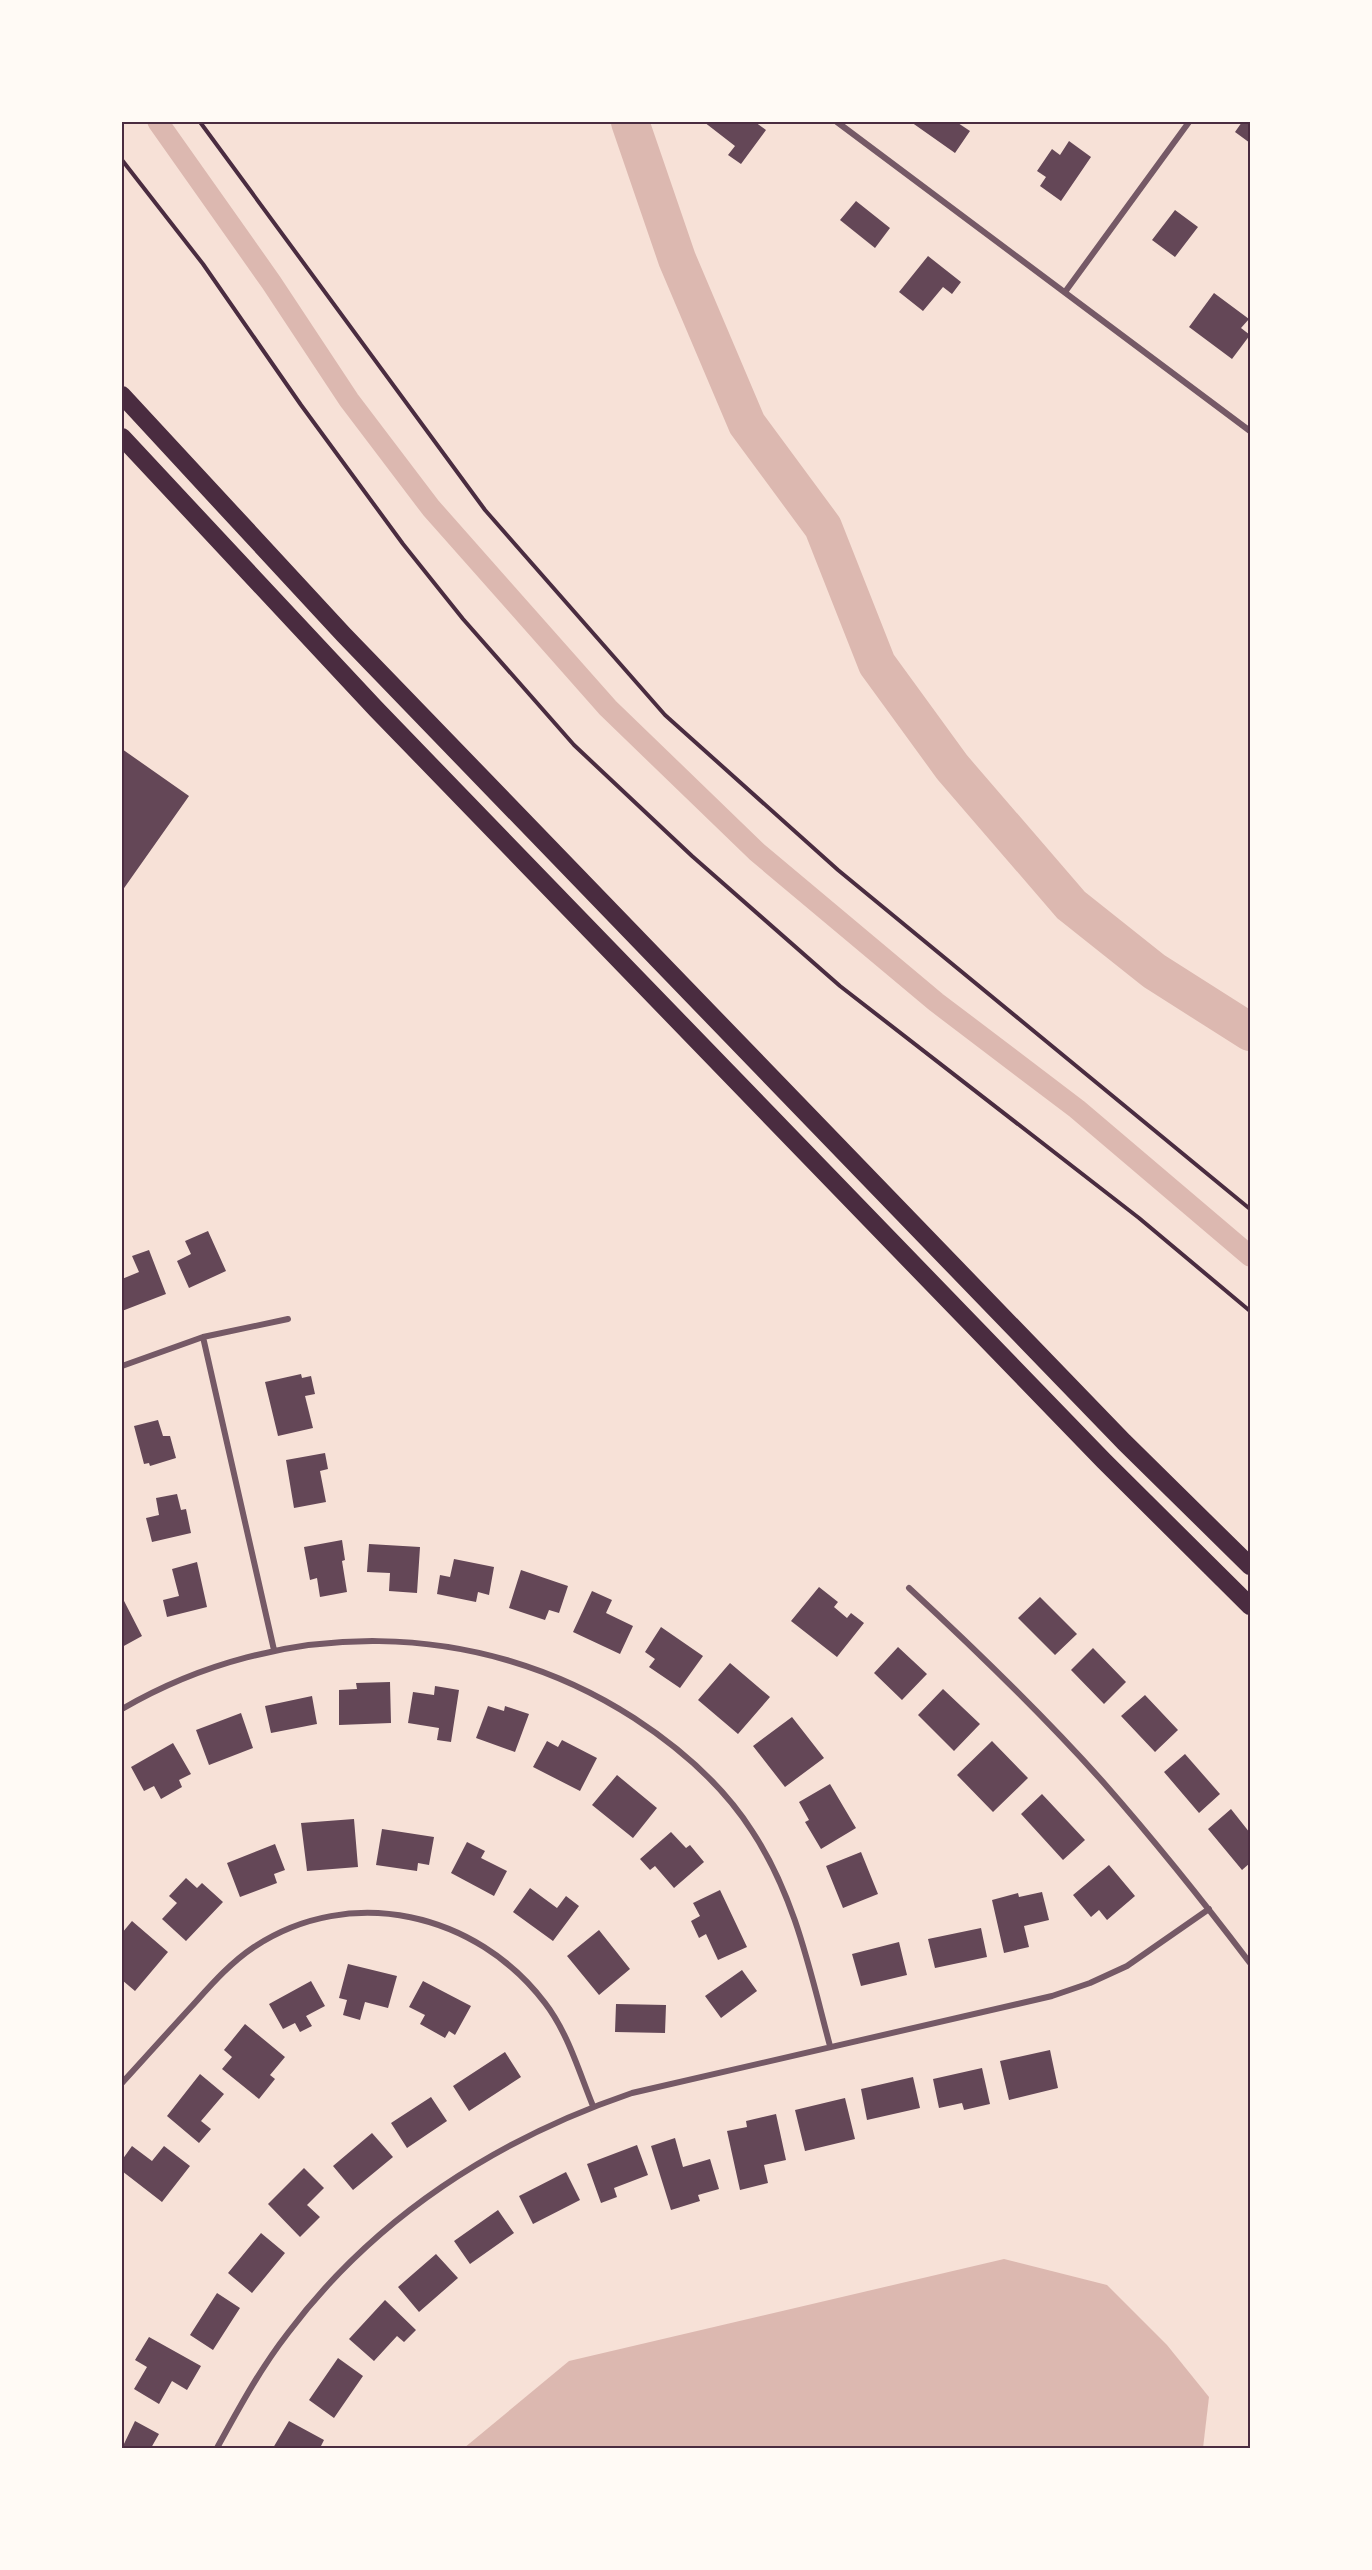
<svg xmlns="http://www.w3.org/2000/svg" width="1372" height="2570" viewBox="0 0 1372 2570" font-family="'Fira Sans Condensed',sans-serif">
	<style>
		.water { fill: #dcb8b0 }
		.lines { fill: none; stroke-linecap: round; stroke-linejoin: round }
		.canal { stroke: #dcb8b0; stroke-width: 21 }
		.river { stroke: #dcb8b0; stroke-width: 38 }
		.building { fill: #644757 }
		.path { stroke: #4a2c40; stroke-width: 4 }
		.minor { stroke: #755966; stroke-width: 6 }
		.motorway { stroke: #4a2c40; stroke-width: 18 }
		.neatline { fill: none; stroke: #4a2c40; stroke-width: 2 }
	</style>
	<rect width="100%" height="100%" fill="#f7e1d7"/>
	<path class="water" d="M 1004,2259 L 1107,2285 L 1167,2345 L 1209,2397 L 1203,2448 L 464,2448 L 569,2361 Z"/>
	<g class="lines">
		<path class="canal" d="M 158,122 L 271,282 L 349,400 L 431,508 L 608,708 L 757,852 L 936,1002 L 1077,1109 L 1250,1256"/>
		<path class="river" d="M 630,122 L 677,259 L 747,424 L 823,527 L 877,664 L 952,767 L 1071,905 L 1154,971 L 1250,1032"/>
	</g>
	<path class="building" d="M 704,122 L 755,122 L 766,130 L 741,164 L 728,155 L 735,146 Z
		M 911,122 L 959,122 L 958,123 L 970,131 L 955,153 Z
		M 1242,122 L 1250,122 L 1250,143 L 1235,132 Z
		M 1069,141 L 1091,157 L 1061,201 L 1040,186 L 1046,177 L 1037,171 L 1052,149 L 1060,155 Z
		M 856,201 L 890,228 L 875,248 L 840,220 Z
		M 1175,210 L 1198,227 L 1175,257 L 1152,240 Z
		M 928,256 L 961,282 L 952,294 L 943,287 L 923,311 L 899,292 Z
		M 1214,293 L 1249,319 L 1241,328 L 1250,335 L 1232,359 L 1189,327 Z
		M 122,749 L 189,796 L 122,891 Z
		M 208,1231 L 226,1271 L 189,1288 L 177,1261 L 191,1254 L 185,1241 Z
		M 149,1250 L 166,1294 L 122,1311 L 122,1279 L 139,1272 L 132,1256 Z
		M 301,1374 L 302,1378 L 311,1376 L 315,1394 L 305,1396 L 313,1428 L 278,1436 L 265,1382 Z
		M 158,1420 L 163,1436 L 170,1436 L 176,1458 L 150,1466 L 149,1463 L 144,1464 L 134,1426 Z
		M 325,1453 L 328,1469 L 320,1471 L 326,1502 L 294,1508 L 286,1460 Z
		M 177,1494 L 181,1510 L 186,1509 L 191,1533 L 152,1542 L 146,1518 L 159,1515 L 156,1498 Z
		M 342,1540 L 345,1560 L 342,1561 L 347,1592 L 320,1597 L 317,1578 L 310,1580 L 304,1547 Z
		M 369,1544 L 420,1547 L 417,1593 L 389,1591 L 390,1573 L 367,1572 Z
		M 454,1559 L 494,1567 L 489,1595 L 478,1592 L 476,1602 L 437,1594 L 440,1575 L 450,1577 Z
		M 197,1562 L 207,1607 L 167,1617 L 163,1600 L 179,1596 L 172,1569 Z
		M 521,1570 L 568,1586 L 559,1613 L 549,1610 L 545,1620 L 509,1608 Z
		M 819,1587 L 838,1602 L 834,1607 L 847,1618 L 851,1613 L 864,1623 L 837,1657 L 791,1621 Z
		M 592,1591 L 612,1600 L 606,1613 L 633,1626 L 620,1654 L 573,1632 Z
		M 122,1597 L 142,1636 L 122,1647 Z
		M 1040,1597 L 1077,1634 L 1055,1655 L 1018,1618 Z
		M 661,1627 L 703,1656 L 680,1688 L 649,1667 L 655,1659 L 645,1652 Z
		M 898,1647 L 927,1674 L 902,1700 L 874,1673 Z
		M 1093,1648 L 1126,1682 L 1104,1704 L 1071,1670 Z
		M 730,1663 L 770,1697 L 738,1734 L 698,1700 Z
		M 390,1682 L 391,1723 L 339,1725 L 339,1690 L 357,1689 L 356,1683 Z
		M 435,1686 L 459,1690 L 451,1742 L 437,1740 L 439,1728 L 408,1723 L 413,1692 L 434,1695 Z
		M 943,1689 L 980,1724 L 954,1751 L 918,1715 Z
		M 1145,1695 L 1178,1730 L 1155,1752 L 1121,1716 Z
		M 312,1696 L 317,1724 L 271,1733 L 265,1706 Z
		M 488,1706 L 504,1711 L 505,1706 L 529,1714 L 515,1752 L 476,1738 Z
		M 241,1713 L 253,1748 L 209,1765 L 196,1730 Z
		M 792,1717 L 824,1758 L 785,1787 L 753,1746 Z
		M 562,1740 L 597,1758 L 580,1791 L 533,1767 L 547,1741 L 558,1747 Z
		M 992,1741 L 1028,1778 L 993,1812 L 957,1775 Z
		M 173,1743 L 191,1774 L 179,1780 L 182,1787 L 161,1799 L 154,1786 L 144,1791 L 131,1767 Z
		M 1185,1754 L 1220,1794 L 1199,1813 L 1164,1772 Z
		M 617,1775 L 657,1808 L 633,1838 L 592,1805 Z
		M 830,1784 L 856,1828 L 821,1849 L 805,1822 L 809,1820 L 799,1802 Z
		M 1042,1794 L 1085,1840 L 1063,1860 L 1021,1814 Z
		M 1231,1809 L 1250,1833 L 1250,1863 L 1242,1870 L 1208,1829 Z
		M 354,1819 L 358,1867 L 307,1871 L 301,1823 Z
		M 382,1829 L 434,1837 L 429,1865 L 418,1863 L 417,1871 L 376,1865 Z
		M 671,1832 L 686,1848 L 690,1845 L 704,1862 L 674,1888 L 655,1866 L 650,1870 L 640,1859 Z
		M 467,1842 L 485,1851 L 481,1858 L 507,1871 L 494,1896 L 451,1873 Z
		M 275,1844 L 285,1870 L 274,1874 L 277,1883 L 240,1897 L 227,1863 Z
		M 861,1852 L 878,1894 L 843,1908 L 826,1866 Z
		M 1109,1865 L 1135,1896 L 1107,1920 L 1099,1910 L 1091,1917 L 1073,1895 Z
		M 186,1878 L 197,1888 L 202,1883 L 223,1902 L 186,1941 L 162,1919 L 177,1903 L 169,1896 Z
		M 530,1888 L 557,1908 L 566,1896 L 579,1906 L 553,1941 L 513,1912 Z
		M 720,1890 L 747,1947 L 718,1960 L 706,1934 L 699,1938 L 691,1921 L 700,1916 L 693,1903 Z
		M 1042,1892 L 1049,1920 L 1024,1926 L 1029,1947 L 1004,1953 L 992,1900 L 1018,1893 L 1019,1897 Z
		M 132,1921 L 168,1952 L 135,1991 L 122,1980 L 122,1933 Z
		M 981,1928 L 987,1957 L 935,1968 L 928,1939 Z
		M 599,1930 L 630,1969 L 599,1995 L 567,1956 Z
		M 899,1942 L 907,1975 L 861,1986 L 852,1954 Z
		M 348,1964 L 397,1976 L 388,2008 L 365,2002 L 360,2020 L 343,2015 L 347,2000 L 339,1998 Z
		M 742,1970 L 757,1991 L 721,2018 L 705,1996 Z
		M 311,1981 L 325,2006 L 306,2016 L 312,2026 L 300,2032 L 295,2023 L 283,2029 L 269,2004 Z
		M 423,1981 L 471,2006 L 455,2035 L 449,2031 L 445,2038 L 420,2024 L 425,2015 L 409,2007 Z
		M 616,2004 L 666,2005 L 665,2033 L 615,2032 Z
		M 245,2024 L 285,2057 L 270,2075 L 275,2079 L 259,2099 L 222,2069 L 232,2057 L 224,2050 Z
		M 1050,2050 L 1058,2088 L 1009,2100 L 1000,2061 Z
		M 505,2052 L 521,2077 L 469,2111 L 453,2086 Z
		M 982,2068 L 990,2104 L 964,2110 L 962,2103 L 939,2108 L 933,2079 Z
		M 200,2074 L 224,2094 L 201,2121 L 211,2129 L 199,2143 L 167,2116 Z
		M 913,2077 L 920,2108 L 867,2120 L 861,2089 Z
		M 431,2097 L 447,2121 L 407,2148 L 391,2123 Z
		M 845,2098 L 855,2139 L 805,2151 L 795,2110 Z
		M 776,2114 L 786,2160 L 764,2165 L 768,2183 L 740,2190 L 727,2131 L 747,2127 L 746,2121 Z
		M 372,2133 L 393,2157 L 353,2190 L 333,2166 Z
		M 675,2138 L 683,2167 L 710,2159 L 719,2189 L 698,2195 L 700,2201 L 671,2210 L 651,2146 Z
		M 637,2145 L 648,2175 L 614,2188 L 617,2197 L 601,2203 L 587,2164 Z
		M 132,2146 L 152,2161 L 164,2146 L 190,2166 L 162,2202 L 122,2171 L 122,2160 Z
		M 304,2168 L 324,2188 L 307,2205 L 320,2217 L 300,2237 L 268,2204 Z
		M 566,2172 L 580,2200 L 533,2224 L 519,2196 Z
		M 498,2210 L 514,2233 L 470,2264 L 454,2241 Z
		M 261,2233 L 285,2253 L 252,2293 L 228,2273 Z
		M 436,2254 L 458,2278 L 419,2312 L 398,2287 Z
		M 217,2293 L 240,2308 L 213,2350 L 190,2335 Z
		M 385,2300 L 416,2330 L 404,2342 L 397,2336 L 374,2361 L 349,2339 Z
		M 149,2337 L 201,2366 L 187,2390 L 172,2381 L 159,2404 L 134,2389 L 147,2367 L 135,2360 Z
		M 338,2358 L 363,2376 L 334,2418 L 309,2400 Z
		M 135,2421 L 159,2434 L 151,2448 L 122,2448 Z
		M 289,2421 L 324,2440 L 320,2448 L 273,2448 Z"/>
	<g class="lines">
		<path class="path" d="M 200,122 L 485,510 L 665,715 L 838,870 L 1250,1209
			M 122,160 L 203,264 L 301,405 L 403,544 L 463,619 L 574,745 L 692,856 L 840,986 L 1139,1218 L 1250,1311"/>
		<path class="minor" d="M 837,122 L 1250,431
			M 1065,292 L 1189,122
			M 203,1337 L 274,1650
			M 122,1366 L 203,1337 L 288,1319
			M 909,1588 C 976,1650 1042,1714 1103,1782 C 1154,1840 1203,1901 1250,1963
			M 122,1709 C 280,1617 478,1617 634,1718 C 680,1748 722,1784 752,1831 C 795,1896 810,1971 830,2046
			M 122,2083 C 145,2058 168,2032 192,2006 C 211,1985 230,1963 254,1947 C 351,1883 477,1913 545,2003 C 568,2033 579,2072 593,2106
			M 217,2448 C 239,2408 260,2369 288,2333 C 375,2217 497,2139 632,2093 L 1052,1996 L 1090,1983 L 1127,1966 L 1209,1909"/>
		<path class="motorway" d="M 122,395 L 344,635 L 1124,1442 L 1250,1566
			M 122,437 L 376,709 L 1104,1461 L 1250,1606"/>
	</g>
	<rect width="1372" height="2570" fill="none" stroke="#fffaf5" stroke-width="246"/>
	<rect x="123" y="123" width="1126" height="2324" class="neatline"/>
</svg>
